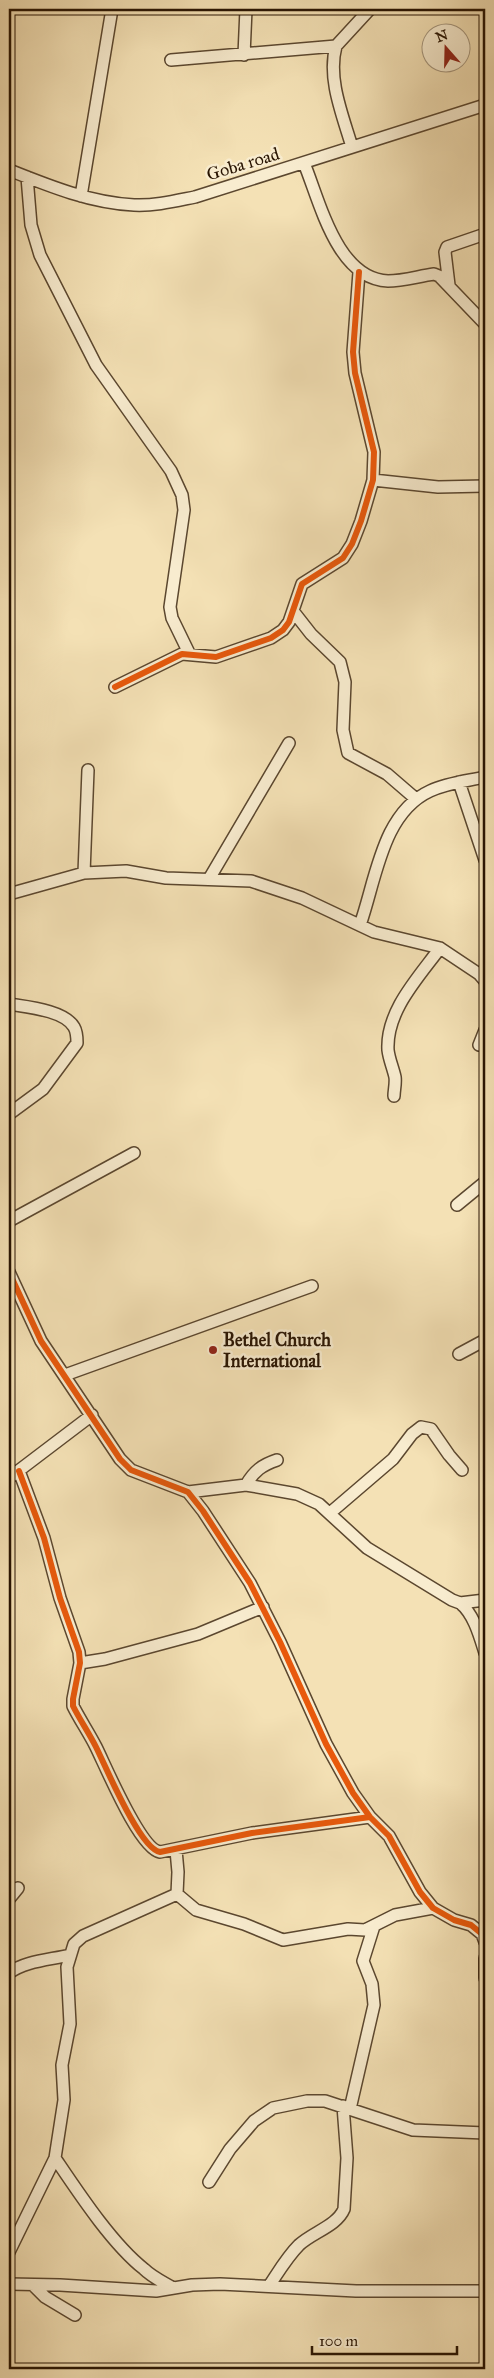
<svg xmlns="http://www.w3.org/2000/svg" width="494" height="2378" viewBox="0 0 494 2378" font-family="'IM FELL Great Primer',serif">
	<style>
		.lines { fill: none; stroke-linecap: round; stroke-linejoin: round }
		.minor-casing { stroke: #5b472f; stroke-width: 14 }
		.minor { stroke: #f8eccf; stroke-width: 11 }
		.cycleway-casing { stroke: #f8eccf; stroke-width: 9 }
		.cycleway { stroke: #e8590c; stroke-width: 6 }
		.poi-dot { fill: #8f2418; stroke: #f8eccf; stroke-width: 2 }
		.labels { text-anchor: middle; dominant-baseline: central; stroke-width: 5; stroke-linejoin: round; paint-order: stroke }
		.street-label { font-size: 18px; fill: #281402; stroke: #f8eccf }
		.poi-label { font-size: 18px; font-weight: bold; fill: #281402; stroke: #f8eccf; text-anchor: start }
	</style>
	<rect width="100%" height="100%" fill="#f4e1b5"/>
	<filter id="stains"><feTurbulence type="fractalNoise" baseFrequency=".004" numOctaves="4"/><feColorMatrix values="0 0 0 0 .2 0 0 0 0 .09 0 0 0 0 .02 0 0 0 .5 -.17"/></filter>
	<radialGradient id="worn" r=".72"><stop offset=".6" stop-color="#630" stop-opacity="0"/><stop offset="1" stop-color="#630" stop-opacity=".3"/></radialGradient>
	<g class="lines">
		<defs>
			<path id="minor" d="M 244,55 L 246,9
				M 171,60 L 336,46
				M 352,147 C 343,116 327,79 336,46 L 370,9
				M 304,163 C 320,202 337,279 388,281 C 403,281 419,276 434,274 L 439,276 L 485,324
				M 9,170 C 49,186 91,203 134,205 C 155,206 175,201 195,197 L 485,105
				M 27,177 L 31,225 L 40,255 L 96,365 L 171,471 L 182,495 L 184,510 L 170,607 L 172,618 L 189,653
				M 81,196 L 112,9
				M 449,285 L 445,252 L 447,247 L 485,234
				M 373,480 L 438,487 L 485,486
				M 293,611 L 311,634 L 340,662 L 345,682 L 343,730 L 348,753 L 387,774 L 416,799
				M 115,687 L 182,654 L 216,657 L 271,638 L 283,630 L 289,622 L 302,584 L 343,558 L 352,544 L 361,521 L 373,480 L 374,452 L 355,373 L 353,352 L 359,272
				M 459,782 L 485,860
				M 84,873 L 88,770
				M 209,879 L 289,743
				M 9,894 L 84,873 L 126,871 L 166,878 L 251,881 L 302,898 L 374,932 L 440,948 L 479,974 L 485,981
				M 360,925 C 376,880 382,813 430,791 C 447,783 467,781 485,777
				M 9,1004 C 27,1007 64,1010 74,1027 C 77,1032 77,1038 77,1043 L 43,1089 L 9,1114
				M 479,1045 L 485,1030
				M 394,1096 C 394,1090 396,1083 395,1077 C 393,1068 389,1059 388,1050 C 386,1011 418,978 440,948
				M 457,1205 L 485,1182
				M 9,1221 L 134,1153
				M 9,1272 L 41,1341 L 120,1459 L 131,1470 L 188,1492 L 203,1511 L 250,1583 L 280,1642 L 326,1744 L 353,1793 L 370,1817 L 389,1836 L 420,1892 L 433,1908 L 454,1920 L 471,1925 L 482,1934 L 485,1942
				M 459,1354 L 485,1340
				M 65,1375 L 312,1286
				M 19,1471 L 44,1538 L 60,1598 L 79,1652 L 80,1663 L 73,1699 L 73,1706 C 80,1720 89,1733 96,1747 C 106,1767 140,1849 160,1852 L 252,1833 L 370,1817
				M 9,1478 L 92,1415
				M 246,1485 C 254,1471 262,1465 277,1460
				M 188,1492 L 246,1485 L 297,1494 L 319,1504 L 367,1548 L 452,1600 L 460,1603 L 485,1600
				M 330,1513 L 393,1459 L 412,1434 L 421,1427 L 431,1429 L 449,1455 L 462,1470
				M 460,1603 C 474,1614 480,1637 485,1653
				M 80,1663 L 105,1659 L 198,1634 L 263,1607
				M 177,1894 L 196,1910 L 244,1924 L 283,1940 L 348,1929 L 365,1930 L 395,1915 L 433,1908
				M 9,1899 L 18,1888
				M 485,1958 L 485,1978
				M 9,1973 C 25,1961 49,1960 70,1955
				M 350,2109 L 374,2005 L 372,1984 L 363,1961 L 374,1926
				M 55,2158 C 78,2192 112,2244 144,2269 C 152,2277 163,2282 173,2288
				M 209,2182 L 230,2149 L 254,2121 L 273,2108 L 307,2101 L 325,2101 L 413,2130 L 485,2133
				M 9,2252 L 55,2158 L 64,2100 L 62,2065 L 70,2024 L 67,1967 L 74,1944 L 83,1936 L 177,1894 L 178,1872 L 176,1850
				M 9,2284 L 60,2285 L 156,2291 L 192,2285 L 220,2284 L 356,2291 L 485,2291
				M 33,2285 L 45,2297 L 75,2315
				M 269,2286 C 279,2271 287,2257 299,2245 C 313,2232 337,2226 344,2209 L 347,2158 L 343,2106"/>
		</defs>
		<use href="#minor" class="minor-casing"/>
		<use href="#minor" class="minor"/>
		<defs>
			<path id="cycleway" d="M 115,687 L 182,654 L 216,657 L 271,638 L 283,630 L 289,622 L 302,584 L 343,558 L 352,544 L 361,521 L 373,480 L 374,452 L 355,373 L 353,352 L 359,272
				M 9,1272 L 41,1341 L 120,1459 L 131,1470 L 188,1492 L 203,1511 L 250,1583 L 280,1642 L 326,1744 L 353,1793 L 370,1817 L 389,1836 L 420,1892 L 433,1908 L 454,1920 L 471,1925 L 482,1934 L 485,1942
				M 19,1471 L 44,1538 L 60,1598 L 79,1652 L 80,1663 L 73,1699 L 73,1706 C 80,1720 89,1733 96,1747 C 106,1767 140,1849 160,1852 L 252,1833 L 370,1817"/>
		</defs>
		<use href="#cycleway" class="cycleway-casing"/>
		<use href="#cycleway" class="cycleway"/>
	</g>
	<circle class="poi-dot" cx="213" cy="1350" r="5"/>
	<g class="labels">
		<g class="street-label">
			<text transform="translate(243 164) rotate(-17)">Goba road</text>
		</g>
		<g class="poi-label">
			<text x="223" y="1340">Bethel Church<tspan x="223" dy="21">International</tspan></text>
		</g>
	</g>
	<rect width="494" height="2378" fill="none" stroke="#f4e1b5" stroke-width="30"/>
	<rect x="10" y="10" width="474" height="2358" fill="none" stroke="#281402" stroke-width="2.5"/>
	<rect x="15" y="15" width="464" height="2348" fill="none" stroke="#281402"/>
	<g transform="translate(446 48) rotate(340)"><circle r="24" fill="#f8eccf" stroke="#a5967d"/>
	<path d="M0-4L9 19L0 12L-9 19Z" fill="#8f2418"/>
	<text y="-8" font-size="14" font-weight="bold" text-anchor="middle" fill="#281402">N</text>
	</g>
	<path d="M312 2346v8h145v-8" fill="none" stroke="#281402" stroke-width="2.5"/>
	<text x="319" y="2346" font-size="15" fill="#281402" stroke="#f8eccf" stroke-width="4" paint-order="stroke">100 m</text>
	<rect width="100%" height="100%" filter="url(#stains)"/>
	<rect width="100%" height="100%" fill="url(#worn)"/>
</svg>
